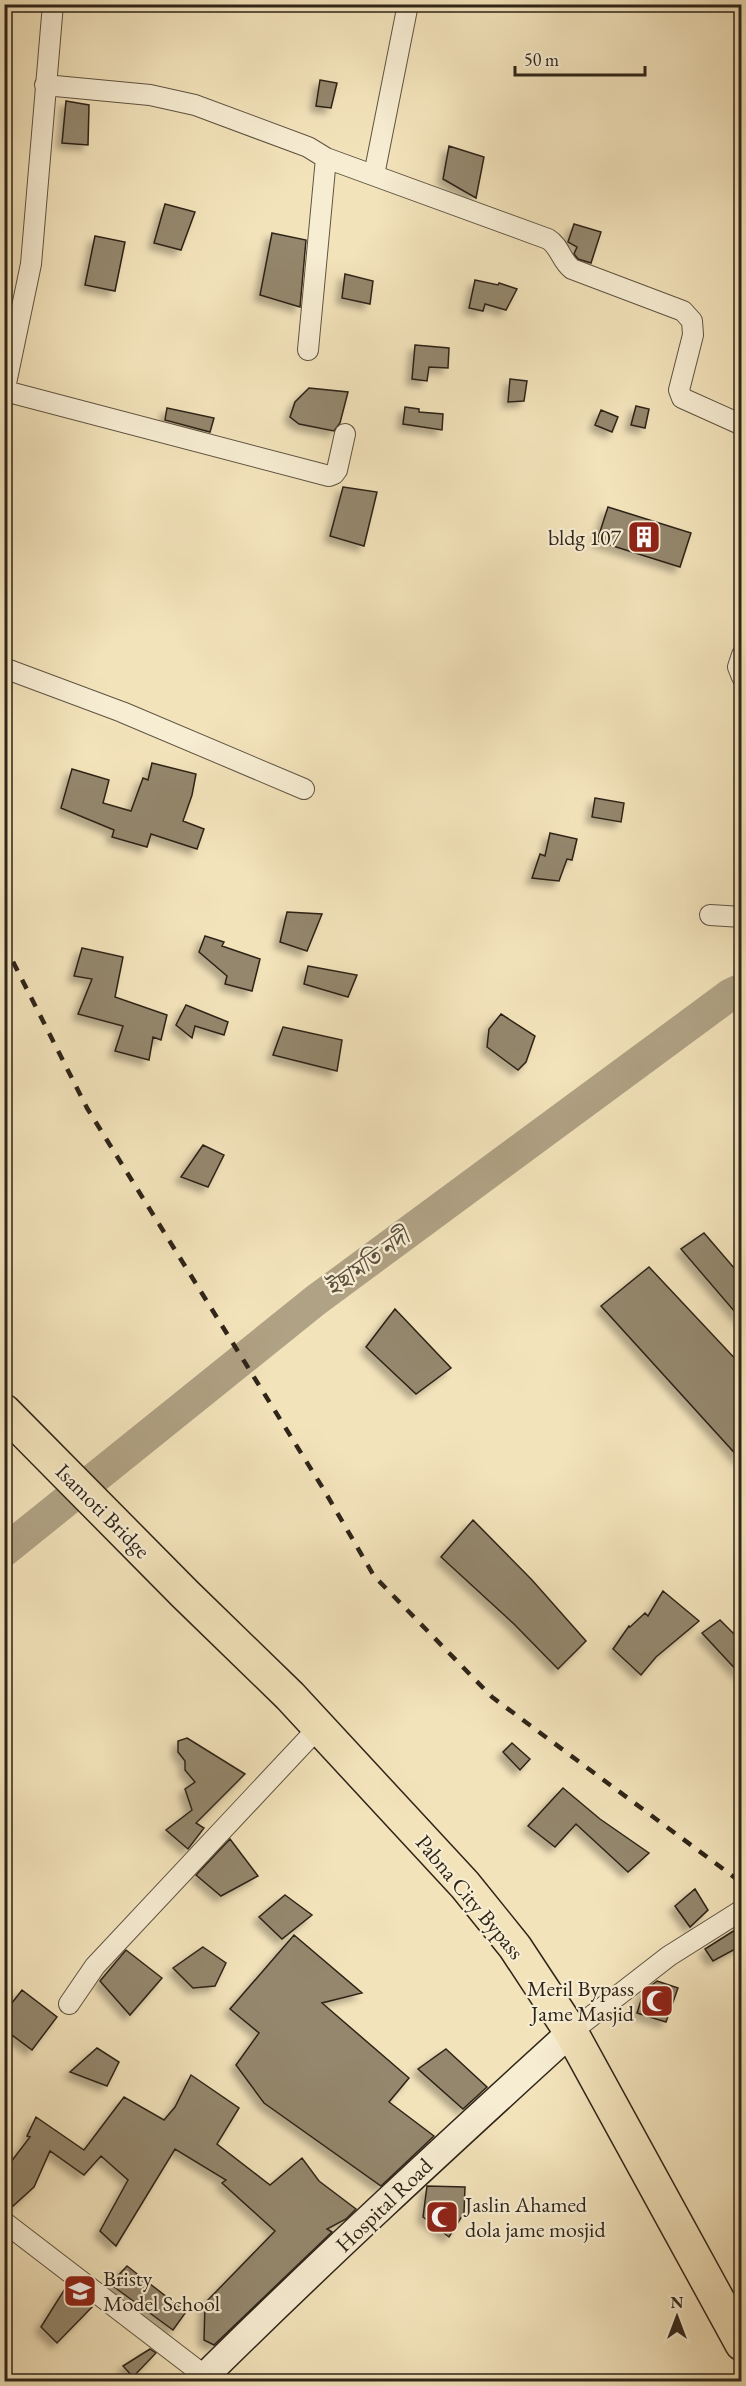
<svg xmlns="http://www.w3.org/2000/svg" width="746" height="2386" viewBox="0 0 746 2386" font-family="'EB Garamond','Noto Serif Bengali',serif">
	<style>
		.lines { fill: none; stroke-linecap: round; stroke-linejoin: round }
		.river { stroke: #b0a284; stroke-width: 32 }
		.building { fill: #94876d; stroke: #2e2418; stroke-width: 1.5; filter: url(#shadow) }
		.street-casing { stroke: #5f5441; stroke-width: 22 }
		.secondary-casing { stroke: #2e2418; stroke-width: 30 }
		.highway-casing { stroke: #2e2418; stroke-width: 36 }
		.street { stroke: #f7edd3; stroke-width: 20 }
		.secondary { stroke: #f7edd3; stroke-width: 27 }
		.highway { stroke: #f3e3bb; stroke-width: 33 }
		.rail { stroke: #2e2418; stroke-width: 4.5; stroke-dasharray: 10 10; stroke-linecap: butt }
		.labels { text-anchor: middle; dominant-baseline: central; stroke-width: 4.5; stroke-linejoin: round; paint-order: stroke }
		.poi-label { font-size: 22px; fill: #2e2418; stroke: #f7edd3; text-anchor: end }
		.street-label { font-size: 22px; fill: #2e2418; stroke: #f7edd3 }
		.water-label { font-size: 24px; font-style: italic; fill: #5c503e; stroke: #f7edd3 }
	</style>
	<defs>
		<filter id="shadow"><feDropShadow dx="-5.5" dy="5.5" stdDeviation="3" flood-color="#0004"/></filter>
	</defs>
	<rect width="100%" height="100%" fill="#f3e3bb"/>
	<filter id="stains"><feTurbulence type="fractalNoise" baseFrequency=".00333" numOctaves="4"/><feColorMatrix values="0 0 0 0 .2 0 0 0 0 .09 0 0 0 0 .02 0 0 0 .5 -.17"/></filter>
	<radialGradient id="worn" r=".72"><stop offset=".6" stop-color="#630" stop-opacity="0"/><stop offset="1" stop-color="#630" stop-opacity=".3"/></radialGradient>
	<g class="lines">
		<path class="river" d="M 4,1551 L 316,1300 L 731,994 L 742,989"/>
	</g>
	<path class="building" d="M 320,80 L 337,83 L 331,108 L 316,106 Z
		M 66,101 L 89,105 L 88,145 L 62,143 Z
		M 449,146 L 484,157 L 476,198 L 443,179 Z
		M 165,204 L 195,212 L 181,250 L 154,243 Z
		M 574,224 L 601,232 L 591,263 L 578,259 L 574,254 L 577,247 L 568,242 Z
		M 272,233 L 306,240 L 300,307 L 260,295 Z
		M 95,236 L 125,242 L 115,291 L 85,285 Z
		M 345,274 L 373,281 L 370,304 L 342,298 Z
		M 475,280 L 498,285 L 499,283 L 517,289 L 506,310 L 485,304 L 483,311 L 469,308 Z
		M 415,345 L 449,348 L 448,368 L 429,367 L 427,381 L 412,379 Z
		M 510,379 L 527,381 L 524,401 L 508,402 Z
		M 309,388 L 348,392 L 340,423 L 334,431 L 299,424 L 290,417 L 295,402 Z
		M 636,406 L 649,409 L 645,428 L 631,425 Z
		M 405,407 L 419,409 L 419,412 L 443,414 L 442,430 L 403,424 Z
		M 167,408 L 214,418 L 210,432 L 165,420 Z
		M 601,410 L 618,417 L 612,432 L 595,425 Z
		M 343,487 L 377,492 L 364,546 L 330,536 Z
		M 608,507 L 691,533 L 680,567 L 597,541 Z
		M 152,763 L 196,774 L 192,795 L 183,821 L 204,829 L 197,849 L 151,834 L 147,847 L 112,837 L 114,830 L 61,808 L 72,769 L 109,780 L 103,803 L 131,811 L 143,778 L 148,780 Z
		M 595,798 L 624,803 L 621,822 L 592,817 Z
		M 550,833 L 577,839 L 572,860 L 567,859 L 559,881 L 532,878 L 540,854 L 545,856 Z
		M 287,912 L 322,914 L 307,951 L 280,942 Z
		M 205,936 L 224,942 L 222,946 L 260,959 L 252,991 L 225,984 L 227,976 L 199,952 Z
		M 82,948 L 123,957 L 115,997 L 167,1015 L 161,1040 L 153,1037 L 149,1060 L 115,1051 L 123,1026 L 78,1014 L 92,979 L 74,976 Z
		M 308,966 L 357,975 L 348,997 L 304,984 Z
		M 186,1005 L 228,1022 L 224,1035 L 195,1026 L 192,1038 L 176,1025 Z
		M 501,1014 L 535,1036 L 526,1062 L 518,1070 L 487,1047 L 489,1029 Z
		M 283,1027 L 342,1040 L 337,1071 L 273,1055 Z
		M 203,1145 L 224,1155 L 208,1187 L 181,1177 Z
		M 704,1233 L 741,1276 L 741,1319 L 681,1249 Z
		M 649,1267 L 741,1365 L 741,1460 L 601,1306 Z
		M 395,1309 L 451,1368 L 416,1394 L 366,1347 Z
		M 473,1520 L 532,1580 L 586,1641 L 558,1669 L 514,1624 L 441,1557 Z
		M 663,1591 L 699,1621 L 656,1657 L 641,1675 L 613,1649 L 629,1626 L 630,1627 L 645,1613 L 648,1616 Z
		M 720,1620 L 741,1641 L 741,1675 L 702,1633 Z
		M 187,1738 L 245,1774 L 196,1823 L 204,1828 L 188,1849 L 166,1830 L 192,1810 L 185,1789 L 195,1782 L 185,1770 L 185,1761 L 178,1752 L 178,1741 Z
		M 512,1743 L 530,1759 L 520,1770 L 503,1752 Z
		M 563,1788 L 600,1819 L 649,1853 L 628,1872 L 576,1824 L 555,1847 L 528,1826 Z
		M 230,1839 L 258,1876 L 221,1896 L 196,1875 Z
		M 695,1889 L 708,1910 L 690,1927 L 675,1906 Z
		M 285,1895 L 312,1915 L 282,1939 L 259,1917 Z
		M 735,1930 L 741,1946 L 713,1961 L 705,1949 Z
		M 294,1935 L 362,1993 L 322,2003 L 409,2078 L 389,2102 L 434,2136 L 381,2186 L 264,2103 L 236,2065 L 259,2033 L 230,2009 Z
		M 203,1947 L 226,1963 L 215,1986 L 193,1988 L 173,1968 Z
		M 126,1950 L 162,1978 L 130,2015 L 100,1981 Z
		M 657,1981 L 678,1988 L 666,2022 L 637,2013 L 644,1991 Z
		M 22,1990 L 57,2017 L 32,2050 L 4,2029 L 4,2013 Z
		M 97,2048 L 119,2062 L 107,2086 L 70,2072 Z
		M 446,2049 L 487,2087 L 463,2109 L 418,2069 Z
		M 191,2075 L 239,2108 L 217,2144 L 270,2185 L 302,2158 L 319,2181 L 356,2209 L 346,2219 L 327,2229 L 332,2232 L 214,2345 L 204,2340 L 205,2303 L 275,2231 L 222,2183 L 226,2180 L 175,2149 L 116,2246 L 100,2231 L 128,2180 L 101,2156 L 84,2175 L 50,2151 L 34,2187 L 13,2206 L 4,2200 L 4,2171 L 30,2137 L 27,2136 L 36,2117 L 84,2150 L 124,2097 L 164,2120 L 175,2107 Z
		M 427,2186 L 465,2187 L 464,2213 L 449,2237 L 423,2217 Z
		M 127,2266 L 186,2312 L 173,2330 L 110,2284 Z
		M 66,2287 L 92,2307 L 57,2343 L 41,2327 Z
		M 150,2349 L 156,2353 L 133,2377 L 123,2366 Z"/>
	<g class="lines">
		<defs>
			<path id="street" d="M 45,85 L 150,95 L 195,105 L 308,147 L 326,158 L 548,239 C 560,246 561,261 572,269 L 683,311 L 692,321 L 693,335 L 679,390 L 682,398 L 742,425
				M 374,175 L 408,4
				M 308,350 L 326,158
				M 5,391 L 329,476 L 334,474 L 337,470 L 345,434
				M 4,393 L 31,264 L 53,4
				M 742,655 L 738,667 L 742,677
				M 4,668 L 122,712 L 304,789
				M 710,915 L 742,917
				M 69,2004 L 95,1966 L 319,1727
				M 571,2032 L 669,1956 L 742,1910
				M 4,2222 L 205,2376"/>
			<path id="secondary" d="M 199,2382 C 320,2262 445,2147 571,2032"/>
			<path id="highway" d="M 4,1411 L 185,1594 L 290,1696 L 465,1885 L 515,1947 L 571,2032 L 742,2344"/>
		</defs>
		<use href="#street" class="street-casing"/>
		<use href="#secondary" class="secondary-casing"/>
		<use href="#highway" class="highway-casing"/>
		<use href="#street" class="street"/>
		<use href="#secondary" class="secondary"/>
		<use href="#highway" class="highway"/>
		<path class="rail" d="M 4,944 L 87,1108 L 324,1490 L 374,1576 L 492,1697 L 742,1883"/>
	</g>
	<defs>
		<symbol id="building-square" viewBox="-11 -11 22 22"><rect x="-9" y="-9" width="18" height="18" rx="4" fill="#8f2418" stroke="#f7edd3"/><path d="M-4-6H4V6H1V3H-1V6H-4ZM-2.5-4.3h1.7v1.8h-1.7ZM.8-4.3h1.7v1.8H.8ZM-2.5-1h1.7V.8h-1.7ZM.8-1h1.7V.8H.8Z" fill="#fff"/></symbol>
		<symbol id="mosque-square" viewBox="-11 -11 22 22"><rect x="-9" y="-9" width="18" height="18" rx="4" fill="#8f2418" stroke="#f7edd3"/><path d="M3.5-4.9A6 6 0 1 0 3.5 4.9A5 5 0 1 1 3.5-4.9Z" fill="#fff"/></symbol>
		<symbol id="school-square" viewBox="-11 -11 22 22"><rect x="-9" y="-9" width="18" height="18" rx="4" fill="#8f2418" stroke="#f7edd3"/><path d="M0-5L7-2L0 1L-7-2ZM-4 1L0 2.5L4 1V4Q0 6-4 4Z" fill="#fff"/></symbol>
	</defs>
	<g fill-rule="evenodd">
		<use href="#building-square" x="625" y="518" width="38" height="38"/>
		<use href="#mosque-square" x="638" y="1982" width="38" height="38"/>
		<use href="#mosque-square" x="423" y="2198" width="38" height="38"/>
		<use href="#school-square" x="61" y="2272" width="38" height="38"/>
	</g>
	<g class="labels">
		<g class="poi-label">
			<text x="621" y="537">bldg 107</text>
			<text x="634" y="1988">Meril Bypass<tspan x="634" dy="25">Jame Masjid</tspan></text>
			<text x="465" y="2204" text-anchor="start">Jaslin Ahamed<tspan x="465" dy="25">dola jame mosjid</tspan></text>
			<text x="103" y="2278" text-anchor="start">Bristy<tspan x="103" dy="25">Model School</tspan></text>
		</g>
		<g class="street-label">
			<text transform="translate(103 1511) rotate(45)">Isamoti Bridge</text>
			<text transform="translate(470 1897) rotate(50)">Pabna City Bypass</text>
			<text transform="translate(384 2205) rotate(-44)">Hospital Road</text>
		</g>
		<g class="water-label">
			<text transform="translate(367 1262) rotate(-36)">ইছামতি নদী</text>
		</g>
	</g>
	<rect width="746" height="2386" fill="none" stroke="#f3e3bb" stroke-width="24"/>
	<rect x="6" y="6" width="734" height="2374" fill="none" stroke="#2e2418" stroke-width="3"/>
	<rect x="12" y="12" width="722" height="2362" fill="none" stroke="#2e2418" stroke-width="1.5"/>
	<g transform="translate(677 2317)" stroke="#f7edd3" stroke-width="4.5" paint-order="stroke">
	<path d="M0-4.5L10 22L0 15L-10 22Z" fill="#2e2418"/>
	<text y="-9" font-size="16" font-weight="bold" text-anchor="middle" fill="#2e2418">N</text>
	</g>
	<path d="M515 66v9h130v-9" fill="none" stroke="#2e2418" stroke-width="3"/>
	<text x="524" y="66" font-size="18" fill="#2e2418" stroke="#f7edd3" stroke-width="4.5" paint-order="stroke">50 m</text>
	<rect width="100%" height="100%" filter="url(#stains)"/>
	<rect width="100%" height="100%" fill="url(#worn)"/>
</svg>
